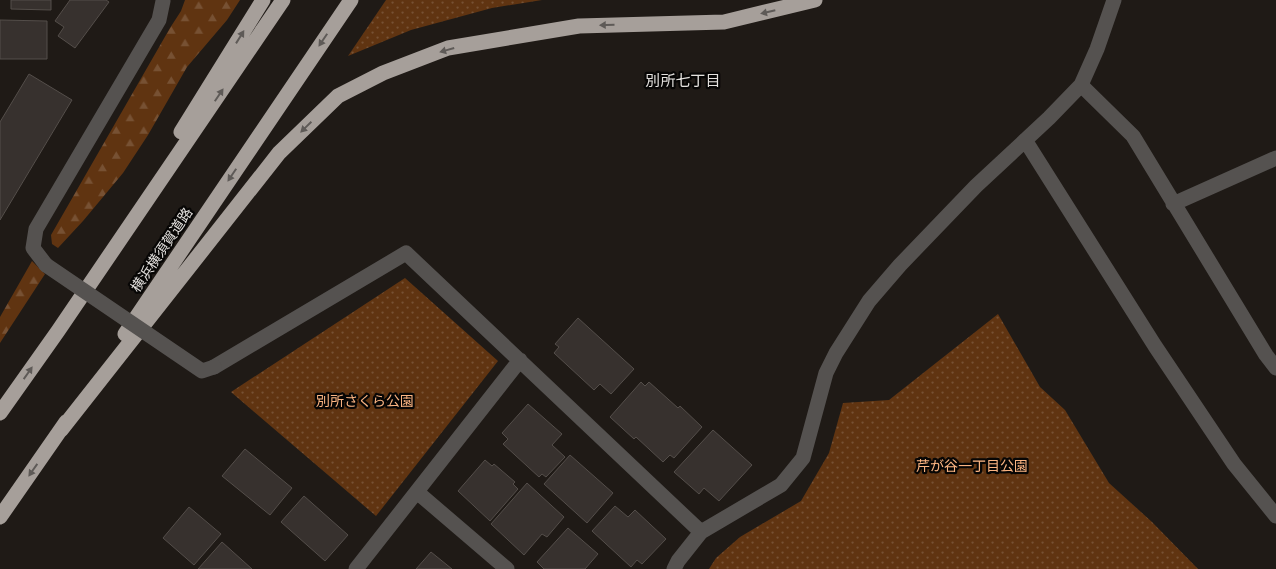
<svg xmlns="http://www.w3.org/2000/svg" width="1276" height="569" viewBox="0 0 1276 569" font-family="'Varela Round','Noto Sans JP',sans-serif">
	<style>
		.green { fill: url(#green-dots) }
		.forest { fill: url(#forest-firs) }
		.building { fill: #37312e; stroke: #544e4a }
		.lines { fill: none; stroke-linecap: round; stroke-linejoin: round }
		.minor { stroke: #555250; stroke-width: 15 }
		.highway { stroke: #a69f9a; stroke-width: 15 }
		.minor-bridge { stroke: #555250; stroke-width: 15 }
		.oneway { fill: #5e5a57 }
		.labels { text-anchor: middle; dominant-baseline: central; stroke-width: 4.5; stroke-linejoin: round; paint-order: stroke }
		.street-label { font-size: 14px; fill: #e3e0dd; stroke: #070605 }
		.park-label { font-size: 14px; fill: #fab482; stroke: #070605 }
		.neighbourhood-label { font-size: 15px; fill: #e3e0dd; stroke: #070605 }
	</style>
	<defs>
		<pattern id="green-dots" width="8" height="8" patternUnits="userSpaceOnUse" patternTransform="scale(1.25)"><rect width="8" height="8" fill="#603411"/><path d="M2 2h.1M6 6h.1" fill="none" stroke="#775133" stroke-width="1.8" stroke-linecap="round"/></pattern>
		<pattern id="forest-firs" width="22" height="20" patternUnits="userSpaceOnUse" patternTransform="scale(1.25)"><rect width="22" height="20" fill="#603411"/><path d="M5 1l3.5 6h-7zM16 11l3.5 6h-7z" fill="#775133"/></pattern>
	</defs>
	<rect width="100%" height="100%" fill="#1f1a16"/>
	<path class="green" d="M 386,0 L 542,0 L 492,8 L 411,30 L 348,56 Z
		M 405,278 L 498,361 L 376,516 L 231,392 Z
		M 998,314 L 1040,387 L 1065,410 L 1109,483 L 1152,522 L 1198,569 L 709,569 L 716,558 L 740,537 L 801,501 L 829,453 L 843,403 L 889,400 Z"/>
	<path class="forest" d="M 185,0 L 240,0 L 227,20 L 187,67 L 148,135 L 123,173 L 83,221 L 58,248 L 52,244 L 51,235 L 170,28 L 181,11 Z
		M 32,261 L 45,274 L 0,343 L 0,317 Z"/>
	<path class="building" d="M 11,0 L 51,0 L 51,10 L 11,9 Z
		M 70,0 L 106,0 L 109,2 L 75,48 L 58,36 L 64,27 L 55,21 Z
		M 0,20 L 47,21 L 47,59 L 0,59 Z
		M 29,74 L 72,100 L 0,220 L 0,122 Z
		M 578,318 L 634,369 L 611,394 L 600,384 L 594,390 L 554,353 L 559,347 L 555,344 Z
		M 641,382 L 645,386 L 649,382 L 678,408 L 680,406 L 702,427 L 674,458 L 670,455 L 663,462 L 636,437 L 634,439 L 610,417 Z
		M 528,404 L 562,434 L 552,445 L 565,457 L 546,477 L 542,474 L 539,477 L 503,444 L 508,439 L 502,433 Z
		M 713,430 L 752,465 L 719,501 L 704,488 L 699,494 L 674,472 Z
		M 245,449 L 292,488 L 270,515 L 222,476 Z
		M 570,455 L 613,493 L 587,523 L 544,484 Z
		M 485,460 L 492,466 L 494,464 L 515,482 L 513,484 L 518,489 L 490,521 L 458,491 Z
		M 527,483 L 564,517 L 547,537 L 542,534 L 524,555 L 491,524 Z
		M 304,496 L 348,535 L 325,561 L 281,522 Z
		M 615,506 L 628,517 L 635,510 L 666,539 L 642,564 L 637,560 L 631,567 L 592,531 Z
		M 189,507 L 221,534 L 194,565 L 163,538 Z
		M 568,528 L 598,554 L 585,569 L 544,569 L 537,562 Z
		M 222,542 L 252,569 L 198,569 Z
		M 431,552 L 452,569 L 416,569 Z"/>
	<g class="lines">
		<path class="minor" d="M 1081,85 L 1133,136 L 1266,355 L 1276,368
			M 1025,140 L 1155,346 L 1234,464 L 1276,516
			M 1173,204 L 1276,158
			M 46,265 L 33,248 L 36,229 L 159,20 L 163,1
			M 214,367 L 406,253 L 701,532
			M 417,492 L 507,569
			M 356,569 L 520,360
			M 674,569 L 678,561 L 701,532 L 781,485 L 803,458 L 826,373 L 836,353 L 869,301 L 900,265 L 976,186 L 1049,118 L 1081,85 L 1097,49 L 1114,0"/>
		<path class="highway" d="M 181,132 L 263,0
			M 125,334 L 351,0
			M 0,413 L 58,331 L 283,0
			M 61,430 L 279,153 L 338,96 L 383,73 L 448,48 L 579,26 L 724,22 L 815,0
			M 0,517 L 66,422"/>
		<path class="minor-bridge" d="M 46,265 L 202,371 L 214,367"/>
	</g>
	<defs><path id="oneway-solid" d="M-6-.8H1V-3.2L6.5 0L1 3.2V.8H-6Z" transform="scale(1.25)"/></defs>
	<g class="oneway">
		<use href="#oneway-solid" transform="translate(768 12) rotate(167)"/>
		<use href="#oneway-solid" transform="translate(607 25) rotate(179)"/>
		<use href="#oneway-solid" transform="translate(240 37) rotate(-58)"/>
		<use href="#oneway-solid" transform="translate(323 40) rotate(124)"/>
		<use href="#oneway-solid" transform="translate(447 50) rotate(164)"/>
		<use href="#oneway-solid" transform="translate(219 95) rotate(-56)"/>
		<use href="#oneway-solid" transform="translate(306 127) rotate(136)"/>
		<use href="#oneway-solid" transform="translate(232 175) rotate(124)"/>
		<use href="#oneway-solid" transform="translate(28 373) rotate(-55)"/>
		<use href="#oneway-solid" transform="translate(33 470) rotate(125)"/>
	</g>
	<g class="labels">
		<g class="street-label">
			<text transform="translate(162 250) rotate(-56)">横浜横須賀道路</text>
		</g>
		<g class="park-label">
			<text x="365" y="401">別所さくら公園</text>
			<text x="972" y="466">芹が谷一丁目公園</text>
		</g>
		<g class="neighbourhood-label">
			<text x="683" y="81">別所七丁目</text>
		</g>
	</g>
</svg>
